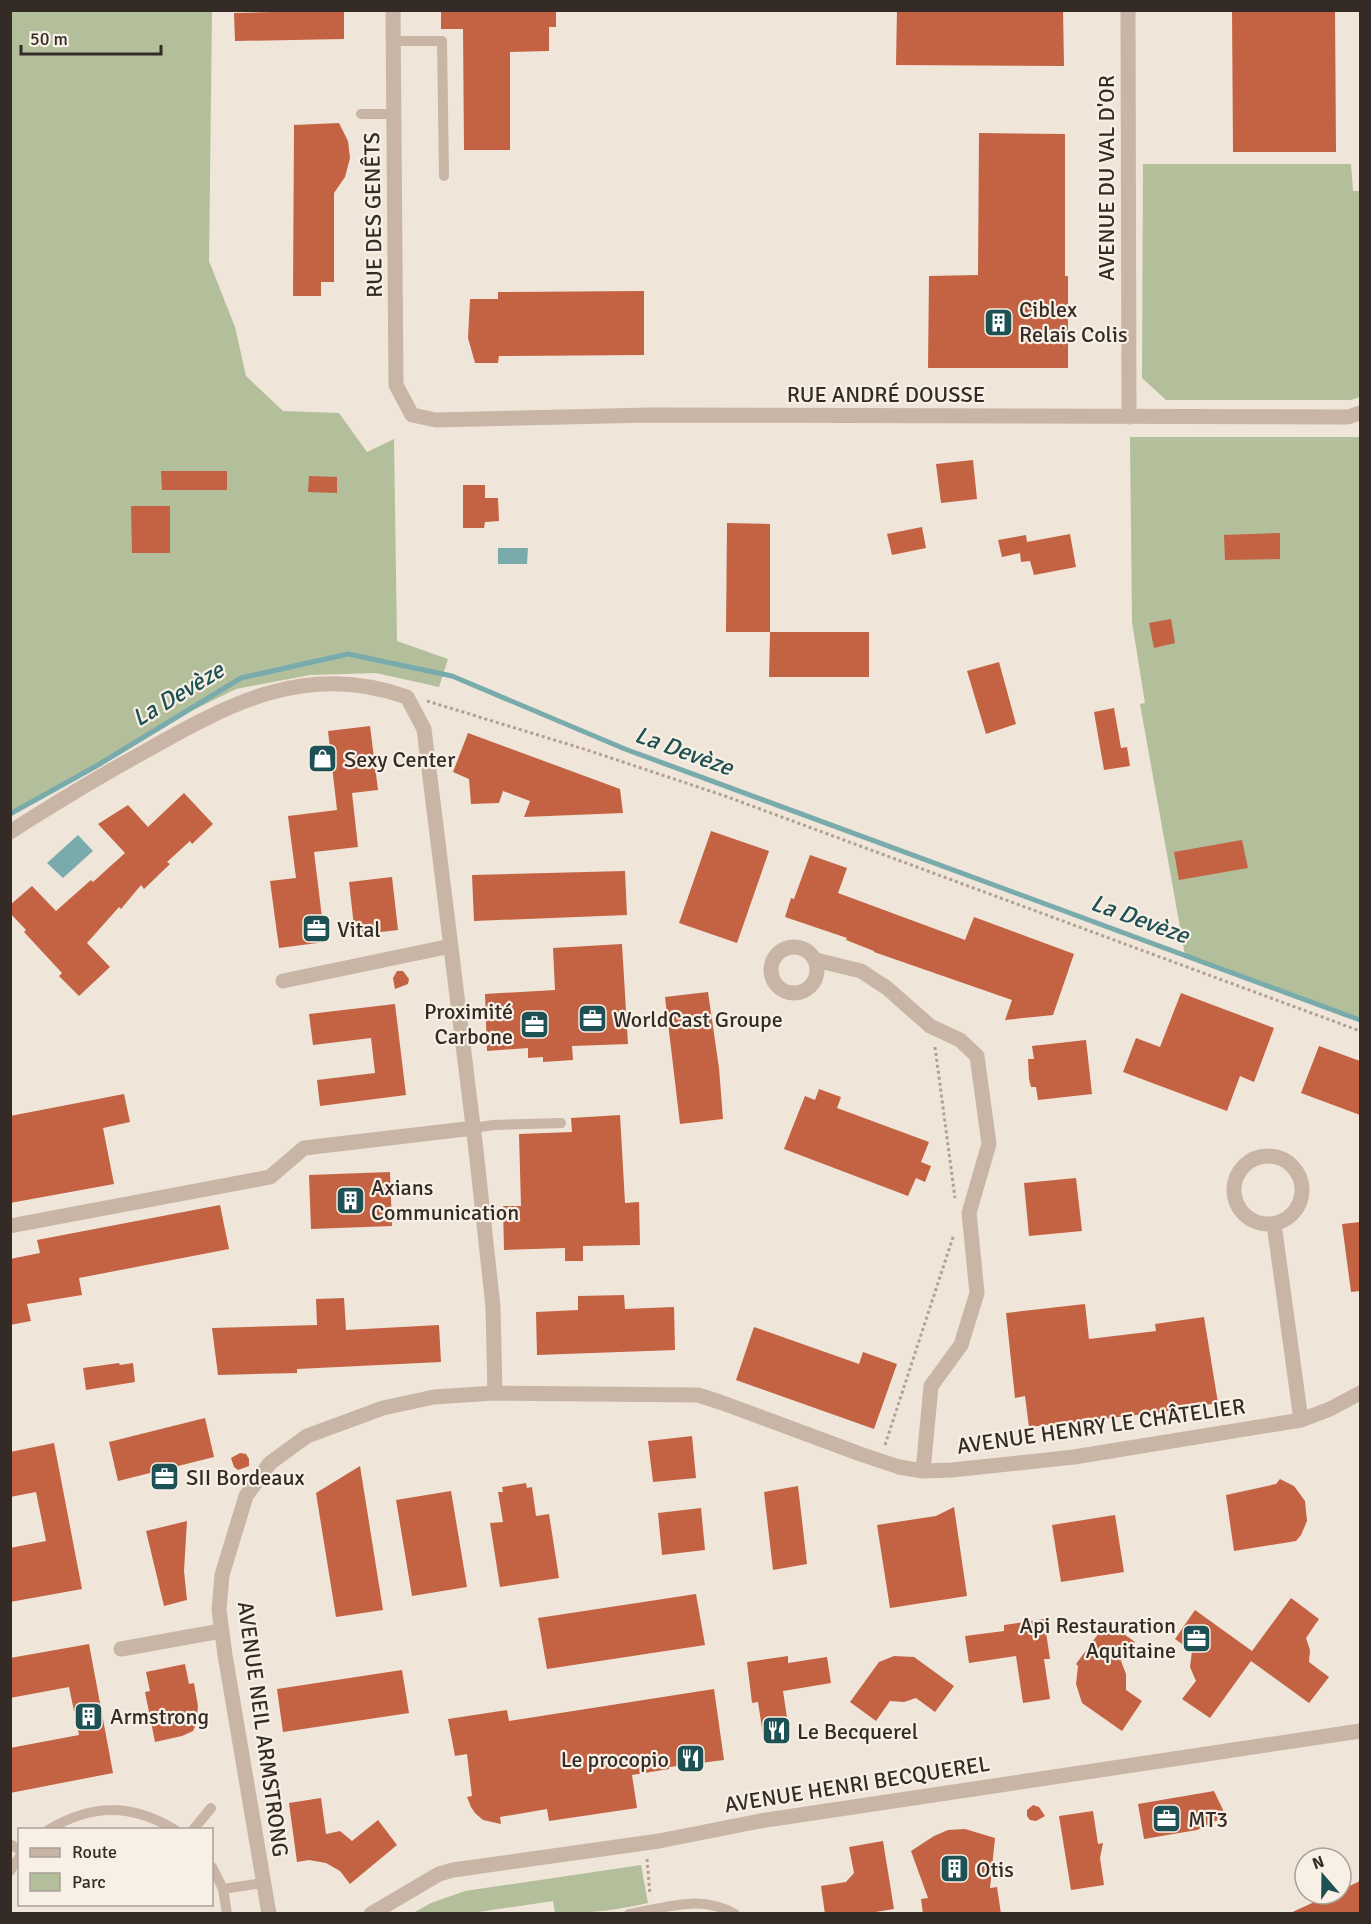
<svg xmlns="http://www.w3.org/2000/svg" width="1371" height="1924" viewBox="0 0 1371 1924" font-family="Signika,sans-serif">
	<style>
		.green { fill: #b2bf9a }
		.water { fill: #79abad }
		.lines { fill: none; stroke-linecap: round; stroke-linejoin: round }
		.stream { stroke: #79abad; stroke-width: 5 }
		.building { fill: #c36344 }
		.path { stroke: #b49f90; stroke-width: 3; stroke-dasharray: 3 3; stroke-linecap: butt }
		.lane { stroke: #c8b5a5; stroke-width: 10 }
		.street { stroke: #c8b5a5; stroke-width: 15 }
		.labels { text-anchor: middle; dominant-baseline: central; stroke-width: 4.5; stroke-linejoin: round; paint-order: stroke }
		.street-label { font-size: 22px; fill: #342b26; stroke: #f8efe5 }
		.poi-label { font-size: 22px; fill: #342b26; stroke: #f8efe5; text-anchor: start }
		.water-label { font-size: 24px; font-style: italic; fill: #1d5154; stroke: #f8efe5 }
	</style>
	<rect width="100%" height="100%" fill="#f0e5d9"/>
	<path class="green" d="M 11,11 L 212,11 L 209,261 L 235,327 L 246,376 L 283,411 L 339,413 L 367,452 L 394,439 L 397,641 L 448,659 L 439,687 L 376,673 L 310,675 L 236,689 L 173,720 L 98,765 L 11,814 Z
		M 1143,164 L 1351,164 L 1353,191 L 1360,191 L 1360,397 L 1351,400 L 1166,400 L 1142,378 Z
		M 1130,437 L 1360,437 L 1360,1020 L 1185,955 L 1140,704 L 1145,703 L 1132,622 Z
		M 641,1865 L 648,1903 C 617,1910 586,1914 555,1913 L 553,1901 L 472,1913 L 413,1913 L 431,1903 L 465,1891 Z"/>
	<path class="water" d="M 498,548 L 528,548 L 527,564 L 498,564 Z
		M 78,835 L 93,851 L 63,878 L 47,863 Z"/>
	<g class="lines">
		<path class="stream" d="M 10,814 L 98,765 L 241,678 L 348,654 L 452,676 L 625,749 L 1360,1020"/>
	</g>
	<path class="building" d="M 344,10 L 344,39 L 235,41 L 234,13 Z
		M 441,10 L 556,10 L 556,27 L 549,27 L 549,51 L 510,52 L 510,150 L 464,150 L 463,29 L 441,29 Z
		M 897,10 L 1063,10 L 1064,66 L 896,65 Z
		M 1232,10 L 1335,10 L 1336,152 L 1233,152 Z
		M 339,123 L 348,141 L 350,158 L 345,177 L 334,193 L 334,282 L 321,282 L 321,296 L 293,296 L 294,125 Z
		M 979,133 L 1065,134 L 1065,276 L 1068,276 L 1068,368 L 928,368 L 929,276 L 978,275 Z
		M 644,291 L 644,355 L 499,356 L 498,363 L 475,363 L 468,338 L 470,299 L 498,299 L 498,292 Z
		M 973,460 L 977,499 L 941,503 L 936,464 Z
		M 161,471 L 227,471 L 227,490 L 162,490 Z
		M 309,476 L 337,477 L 337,493 L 308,492 Z
		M 463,485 L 485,485 L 485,498 L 498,498 L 499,521 L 485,522 L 484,528 L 463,528 Z
		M 131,506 L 170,506 L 170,553 L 132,553 Z
		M 727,523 L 770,524 L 770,632 L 726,632 Z
		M 922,527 L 926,548 L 892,555 L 887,534 Z
		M 1280,533 L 1280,559 L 1225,560 L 1224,535 Z
		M 1070,534 L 1076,567 L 1034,575 L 1030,561 L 1021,562 L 1020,553 L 1002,557 L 998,540 L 1026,535 L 1027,542 Z
		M 1171,619 L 1175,643 L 1154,648 L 1149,623 Z
		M 770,632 L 869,632 L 869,677 L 769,677 Z
		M 999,662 L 1016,724 L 986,734 L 967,671 Z
		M 1114,708 L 1121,748 L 1127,747 L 1130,766 L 1104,770 L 1094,712 Z
		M 370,726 L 378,790 L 352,793 L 358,847 L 314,852 L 325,942 L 279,948 L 270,881 L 296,878 L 288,816 L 337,810 L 328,731 Z
		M 468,733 L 620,789 L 623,813 L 524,817 L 530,801 L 503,791 L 499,803 L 471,804 L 469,779 L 453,772 Z
		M 184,793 L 213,824 L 192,844 L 190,841 L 167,862 L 170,864 L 144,889 L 141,885 L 121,909 L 119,907 L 87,943 L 110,967 L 79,996 L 59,976 L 62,973 L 24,932 L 26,930 L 10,913 L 10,905 L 32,886 L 56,911 L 91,880 L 93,882 L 125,853 L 98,824 L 128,805 L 148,827 Z
		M 711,831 L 769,851 L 737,943 L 679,923 Z
		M 1242,840 L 1248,868 L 1179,880 L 1174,852 Z
		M 810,855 L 847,868 L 838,893 L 965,940 L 974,917 L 1074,954 L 1053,1015 L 1005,1020 L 1012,1000 L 874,952 L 874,951 L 846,940 L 847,938 L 785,917 L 791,898 L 794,899 Z
		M 625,871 L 627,915 L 474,921 L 472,875 Z
		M 392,877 L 398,930 L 355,935 L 349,882 Z
		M 622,944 L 628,1044 L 572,1046 L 573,1060 L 543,1062 L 543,1057 L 528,1058 L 528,1048 L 487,1051 L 485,994 L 555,990 L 553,948 Z
		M 397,971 L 403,971 L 409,979 L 408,984 L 395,989 L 393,978 Z
		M 708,992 L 719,1068 L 723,1119 L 680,1124 L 665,997 Z
		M 1181,993 L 1274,1028 L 1254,1082 L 1240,1076 L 1227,1111 L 1123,1072 L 1136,1038 L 1160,1047 Z
		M 395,1004 L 406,1095 L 320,1106 L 317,1080 L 375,1073 L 371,1038 L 313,1045 L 309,1014 Z
		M 1086,1040 L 1092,1094 L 1038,1100 L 1036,1087 L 1031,1087 L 1029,1079 L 1028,1059 L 1034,1059 L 1032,1046 Z
		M 1319,1046 L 1360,1061 L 1360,1115 L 1301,1093 Z
		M 819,1089 L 841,1097 L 837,1108 L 929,1142 L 921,1162 L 931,1166 L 925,1182 L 916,1178 L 908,1196 L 784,1149 L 805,1096 L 815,1100 Z
		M 124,1094 L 130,1122 L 103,1128 L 114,1184 L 10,1203 L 10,1116 Z
		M 620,1115 L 625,1203 L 639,1202 L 640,1245 L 583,1246 L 583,1261 L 565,1261 L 565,1248 L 504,1250 L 503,1206 L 521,1206 L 519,1134 L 572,1132 L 571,1118 Z
		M 390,1172 L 392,1226 L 311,1229 L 309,1175 Z
		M 1076,1178 L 1082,1231 L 1029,1236 L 1024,1183 Z
		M 220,1205 L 229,1249 L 79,1278 L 82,1295 L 27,1304 L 31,1321 L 10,1325 L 10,1259 L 40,1253 L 37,1240 Z
		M 1360,1222 L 1360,1291 L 1351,1292 L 1342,1224 Z
		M 624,1295 L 625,1309 L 674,1307 L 675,1350 L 537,1355 L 536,1312 L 578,1310 L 578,1296 Z
		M 344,1298 L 346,1330 L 439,1325 L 441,1362 L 297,1369 L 297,1373 L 218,1375 L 212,1328 L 317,1325 L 316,1299 Z
		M 1085,1304 L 1089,1339 L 1156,1331 L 1155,1324 L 1204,1317 L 1218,1403 L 1155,1413 L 1029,1427 L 1025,1396 L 1015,1398 L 1006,1313 Z
		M 754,1327 L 859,1364 L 863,1352 L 897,1364 L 874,1429 L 736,1380 Z
		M 119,1363 L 120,1365 L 133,1363 L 135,1382 L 86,1390 L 83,1368 Z
		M 205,1418 L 214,1457 L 118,1481 L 109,1442 Z
		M 692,1436 L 696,1478 L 653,1482 L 648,1441 Z
		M 54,1443 L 82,1589 L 10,1602 L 10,1548 L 46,1541 L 36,1492 L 10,1497 L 10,1452 Z
		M 240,1453 L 246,1454 L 249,1459 L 249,1466 L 238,1470 L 234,1467 L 231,1458 Z
		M 360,1466 L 383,1610 L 336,1617 L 316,1493 Z
		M 1280,1479 L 1294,1486 L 1305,1501 L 1307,1521 L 1301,1535 L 1296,1541 L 1234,1551 L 1226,1495 L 1276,1484 Z
		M 526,1483 L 527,1488 L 532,1487 L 536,1516 L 549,1514 L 559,1578 L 500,1587 L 490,1523 L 503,1522 L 498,1492 L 503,1492 L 502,1487 Z
		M 798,1486 L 807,1564 L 773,1570 L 764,1492 Z
		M 451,1491 L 467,1587 L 412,1596 L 396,1500 Z
		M 954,1507 L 967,1596 L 890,1608 L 877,1525 L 936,1516 Z
		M 701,1508 L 705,1550 L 662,1555 L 658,1513 Z
		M 1115,1515 L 1124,1572 L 1061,1582 L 1052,1525 Z
		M 187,1521 L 184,1571 L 187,1600 L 164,1606 L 146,1531 Z
		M 696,1594 L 705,1645 L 547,1669 L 538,1618 Z
		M 1291,1598 L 1319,1619 L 1306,1638 L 1310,1650 L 1309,1662 L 1329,1677 L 1309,1703 L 1251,1661 L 1210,1718 L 1182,1699 L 1196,1681 L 1190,1667 L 1192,1651 L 1175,1639 L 1195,1610 L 1252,1651 Z
		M 1044,1619 L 1050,1659 L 1044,1659 L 1050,1699 L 1023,1703 L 1016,1656 L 969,1663 L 965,1636 L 1004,1631 L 1004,1625 Z
		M 1107,1622 L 1135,1642 L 1121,1661 L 1126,1674 L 1126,1690 L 1142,1701 L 1122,1731 L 1082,1703 L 1076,1684 L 1078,1666 L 1076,1664 Z
		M 89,1644 L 113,1773 L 10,1793 L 10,1748 L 79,1735 L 69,1687 L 10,1698 L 10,1658 Z
		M 788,1656 L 788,1663 L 827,1657 L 831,1683 L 783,1691 L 790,1738 L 764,1741 L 758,1702 L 752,1703 L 747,1662 Z
		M 894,1656 L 914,1657 L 954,1686 L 935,1712 L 916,1698 L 904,1702 L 890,1701 L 876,1721 L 850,1702 L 879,1662 Z
		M 185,1664 L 189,1684 L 194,1683 L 198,1706 L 196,1724 L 193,1731 L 182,1736 L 155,1742 L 145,1692 L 150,1691 L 146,1672 Z
		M 402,1670 L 409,1713 L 283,1732 L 277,1689 Z
		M 714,1689 L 724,1760 L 669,1767 L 669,1769 L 632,1775 L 637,1808 L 549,1821 L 547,1809 L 500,1817 L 501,1824 L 483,1820 L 475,1813 L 471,1807 L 467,1797 L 472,1796 L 467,1754 L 455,1756 L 448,1719 L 507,1710 L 509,1721 Z
		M 1214,1791 L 1226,1816 L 1197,1830 L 1144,1839 L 1138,1804 Z
		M 321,1798 L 326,1834 L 340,1831 L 352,1841 L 378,1820 L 397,1845 L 350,1884 L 340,1871 L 326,1863 L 309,1860 L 297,1862 L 289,1803 Z
		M 1033,1805 L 1039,1807 L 1045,1816 L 1036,1821 L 1030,1820 L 1027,1816 L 1027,1810 Z
		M 1093,1811 L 1098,1844 L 1103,1843 L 1100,1858 L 1104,1885 L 1071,1890 L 1059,1816 Z
		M 965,1829 L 995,1838 L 990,1888 L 997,1887 L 1001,1914 L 923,1914 L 921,1899 L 928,1898 L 911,1851 L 934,1836 L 948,1830 Z
		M 883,1841 L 894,1909 L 863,1914 L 825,1914 L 821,1886 L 846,1882 L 854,1873 L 849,1847 Z
		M 1360,1881 L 1360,1914 L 1288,1914 L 1332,1894 L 1341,1894 L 1341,1890 Z"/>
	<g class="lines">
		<path class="path" d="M 427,701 L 587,750 L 725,796 L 1360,1031
			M 935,1047 L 955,1198
			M 885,1445 L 954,1234
			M 647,1859 L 650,1895"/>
		<path class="lane" d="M 394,41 L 442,41 L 444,176
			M 361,114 L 394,114
			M 474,1128 L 493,1125 L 561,1123
			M 48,1830 C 91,1804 131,1803 175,1830
			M 193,1830 L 211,1808
			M 10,1844 L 20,1850
			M 212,1867 L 223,1889 L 227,1914
			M 10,1871 L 20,1856
			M 223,1889 L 263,1883
			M 629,1914 C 665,1908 700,1894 735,1914"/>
		<path class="street" d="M 393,10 L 396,385 L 412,415 L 436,420 L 651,415 L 1348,417 L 1360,413
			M 1128,10 L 1129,417
			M 10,832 C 54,804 98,777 144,752 C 230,703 307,661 407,697 L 424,729 L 476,1150 L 493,1307 L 495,1393
			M771 970a23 23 0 1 1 46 0a23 23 0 1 1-46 0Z
			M 816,960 L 861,971 L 887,988 L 930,1026 L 960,1040 L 977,1056 L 989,1144 L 969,1213 L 977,1293 L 961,1345 L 931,1386 L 923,1471
			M 283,981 L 451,946
			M1234 1190a34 34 0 1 1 68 0a34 34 0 1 1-68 0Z
			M 1274,1224 L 1301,1420
			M 10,1226 L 270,1177 L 304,1148 L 474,1128
			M 121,1649 L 221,1631
			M 269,1914 L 225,1655 L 219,1610 L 222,1575 L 246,1496 L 270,1463 L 307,1436 L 383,1408 L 434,1397 L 495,1393 L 698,1395 L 720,1402 L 863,1455 L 899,1467 L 923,1471 L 952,1470 L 1074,1457 L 1301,1420 L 1330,1409 L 1360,1393
			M 371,1914 L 439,1874 L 453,1870 L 659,1841 L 760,1821 L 1360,1731"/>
	</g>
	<defs>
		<symbol id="building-square" viewBox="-11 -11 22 22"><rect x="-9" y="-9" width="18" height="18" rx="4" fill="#1d5154" stroke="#f8efe5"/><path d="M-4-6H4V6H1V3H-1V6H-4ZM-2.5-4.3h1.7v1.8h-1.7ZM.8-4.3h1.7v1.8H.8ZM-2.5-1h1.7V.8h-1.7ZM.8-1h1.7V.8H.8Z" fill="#fff"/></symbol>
		<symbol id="shop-square" viewBox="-11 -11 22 22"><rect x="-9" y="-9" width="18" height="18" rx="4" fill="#1d5154" stroke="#f8efe5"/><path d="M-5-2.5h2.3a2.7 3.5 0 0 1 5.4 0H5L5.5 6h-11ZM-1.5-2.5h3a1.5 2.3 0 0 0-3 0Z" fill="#fff"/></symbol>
		<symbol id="office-square" viewBox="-11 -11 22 22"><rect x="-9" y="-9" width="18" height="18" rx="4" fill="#1d5154" stroke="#f8efe5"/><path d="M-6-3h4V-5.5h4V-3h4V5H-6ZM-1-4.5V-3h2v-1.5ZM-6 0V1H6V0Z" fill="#fff"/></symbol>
		<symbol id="restaurant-square" viewBox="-11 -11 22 22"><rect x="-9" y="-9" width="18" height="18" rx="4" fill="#1d5154" stroke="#f8efe5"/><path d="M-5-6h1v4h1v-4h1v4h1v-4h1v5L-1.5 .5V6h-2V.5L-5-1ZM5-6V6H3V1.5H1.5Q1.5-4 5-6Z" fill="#fff"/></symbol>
	</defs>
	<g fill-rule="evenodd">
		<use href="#building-square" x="982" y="306" width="33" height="33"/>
		<use href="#shop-square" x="306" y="742" width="33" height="33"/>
		<use href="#office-square" x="300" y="912" width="33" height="33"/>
		<use href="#office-square" x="576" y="1002" width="33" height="33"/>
		<use href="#office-square" x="518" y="1008" width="33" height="33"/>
		<use href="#building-square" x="334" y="1184" width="33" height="33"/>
		<use href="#office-square" x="148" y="1460" width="33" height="33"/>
		<use href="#office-square" x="1180" y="1622" width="33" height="33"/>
		<use href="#building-square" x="72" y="1700" width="33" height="33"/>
		<use href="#restaurant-square" x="760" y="1714" width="33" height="33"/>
		<use href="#restaurant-square" x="674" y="1742" width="33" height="33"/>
		<use href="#office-square" x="1150" y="1802" width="33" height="33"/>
		<use href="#building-square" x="938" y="1852" width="33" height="33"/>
	</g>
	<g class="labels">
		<g class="street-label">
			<text transform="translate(1106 178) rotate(-90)">AVENUE DU VAL D'OR</text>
			<text transform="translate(373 215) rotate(-91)">RUE DES GENÊTS</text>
			<text x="886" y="394">RUE ANDRÉ DOUSSE</text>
			<text transform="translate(1101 1426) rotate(-8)">AVENUE HENRY LE CHÂTELIER</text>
			<text transform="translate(263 1729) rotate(82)">AVENUE NEIL ARMSTRONG</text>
			<text transform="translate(857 1784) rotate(-9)">AVENUE HENRI BECQUEREL</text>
		</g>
		<g class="poi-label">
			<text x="1019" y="309">Ciblex<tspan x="1019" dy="25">Relais Colis</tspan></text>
			<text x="344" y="759">Sexy Center</text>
			<text x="337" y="929">Vital</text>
			<text x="513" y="1011" text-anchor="end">Proximité<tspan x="513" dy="25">Carbone</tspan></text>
			<text x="613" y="1019">WorldCast Groupe</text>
			<text x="371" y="1187">Axians<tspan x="371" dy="25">Communication</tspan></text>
			<text x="186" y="1477">SII Bordeaux</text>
			<text x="1176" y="1625" text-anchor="end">Api Restauration<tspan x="1176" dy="25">Aquitaine</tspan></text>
			<text x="110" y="1716">Armstrong</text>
			<text x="797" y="1731">Le Becquerel</text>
			<text x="669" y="1759" text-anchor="end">Le procopio</text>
			<text x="1188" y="1819">MT3</text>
			<text x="976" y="1869">Otis</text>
		</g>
		<g class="water-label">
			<text transform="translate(178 694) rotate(-31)">La Devèze</text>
			<text transform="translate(684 751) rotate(20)">La Devèze</text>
			<text transform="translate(1140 919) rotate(20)">La Devèze</text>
		</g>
	</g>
	<rect width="1371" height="1924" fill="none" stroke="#342b26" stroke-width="24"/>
	<rect x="18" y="1828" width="195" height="78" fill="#f8efe5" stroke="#aaa199" stroke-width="1.5"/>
	<rect x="30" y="1848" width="30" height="9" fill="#c8b5a5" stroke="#aaa199" stroke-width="1.5"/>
	<text x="72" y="1858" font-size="18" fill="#342b26">Route</text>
	<rect x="30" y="1873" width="30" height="18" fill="#b2bf9a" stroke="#aaa199" stroke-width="1.5"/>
	<text x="72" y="1888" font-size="18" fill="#342b26">Parc</text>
	<g transform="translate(1323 1876) rotate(340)"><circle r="28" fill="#f8efe5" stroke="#aaa199" stroke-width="1.5"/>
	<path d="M0-4.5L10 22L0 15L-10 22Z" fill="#1d5154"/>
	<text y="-9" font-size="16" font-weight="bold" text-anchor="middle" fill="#342b26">N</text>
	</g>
	<path d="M21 45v9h140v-9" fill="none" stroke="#342b26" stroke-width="3"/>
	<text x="30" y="45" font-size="18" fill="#342b26" stroke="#f8efe5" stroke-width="4.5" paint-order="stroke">50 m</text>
</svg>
